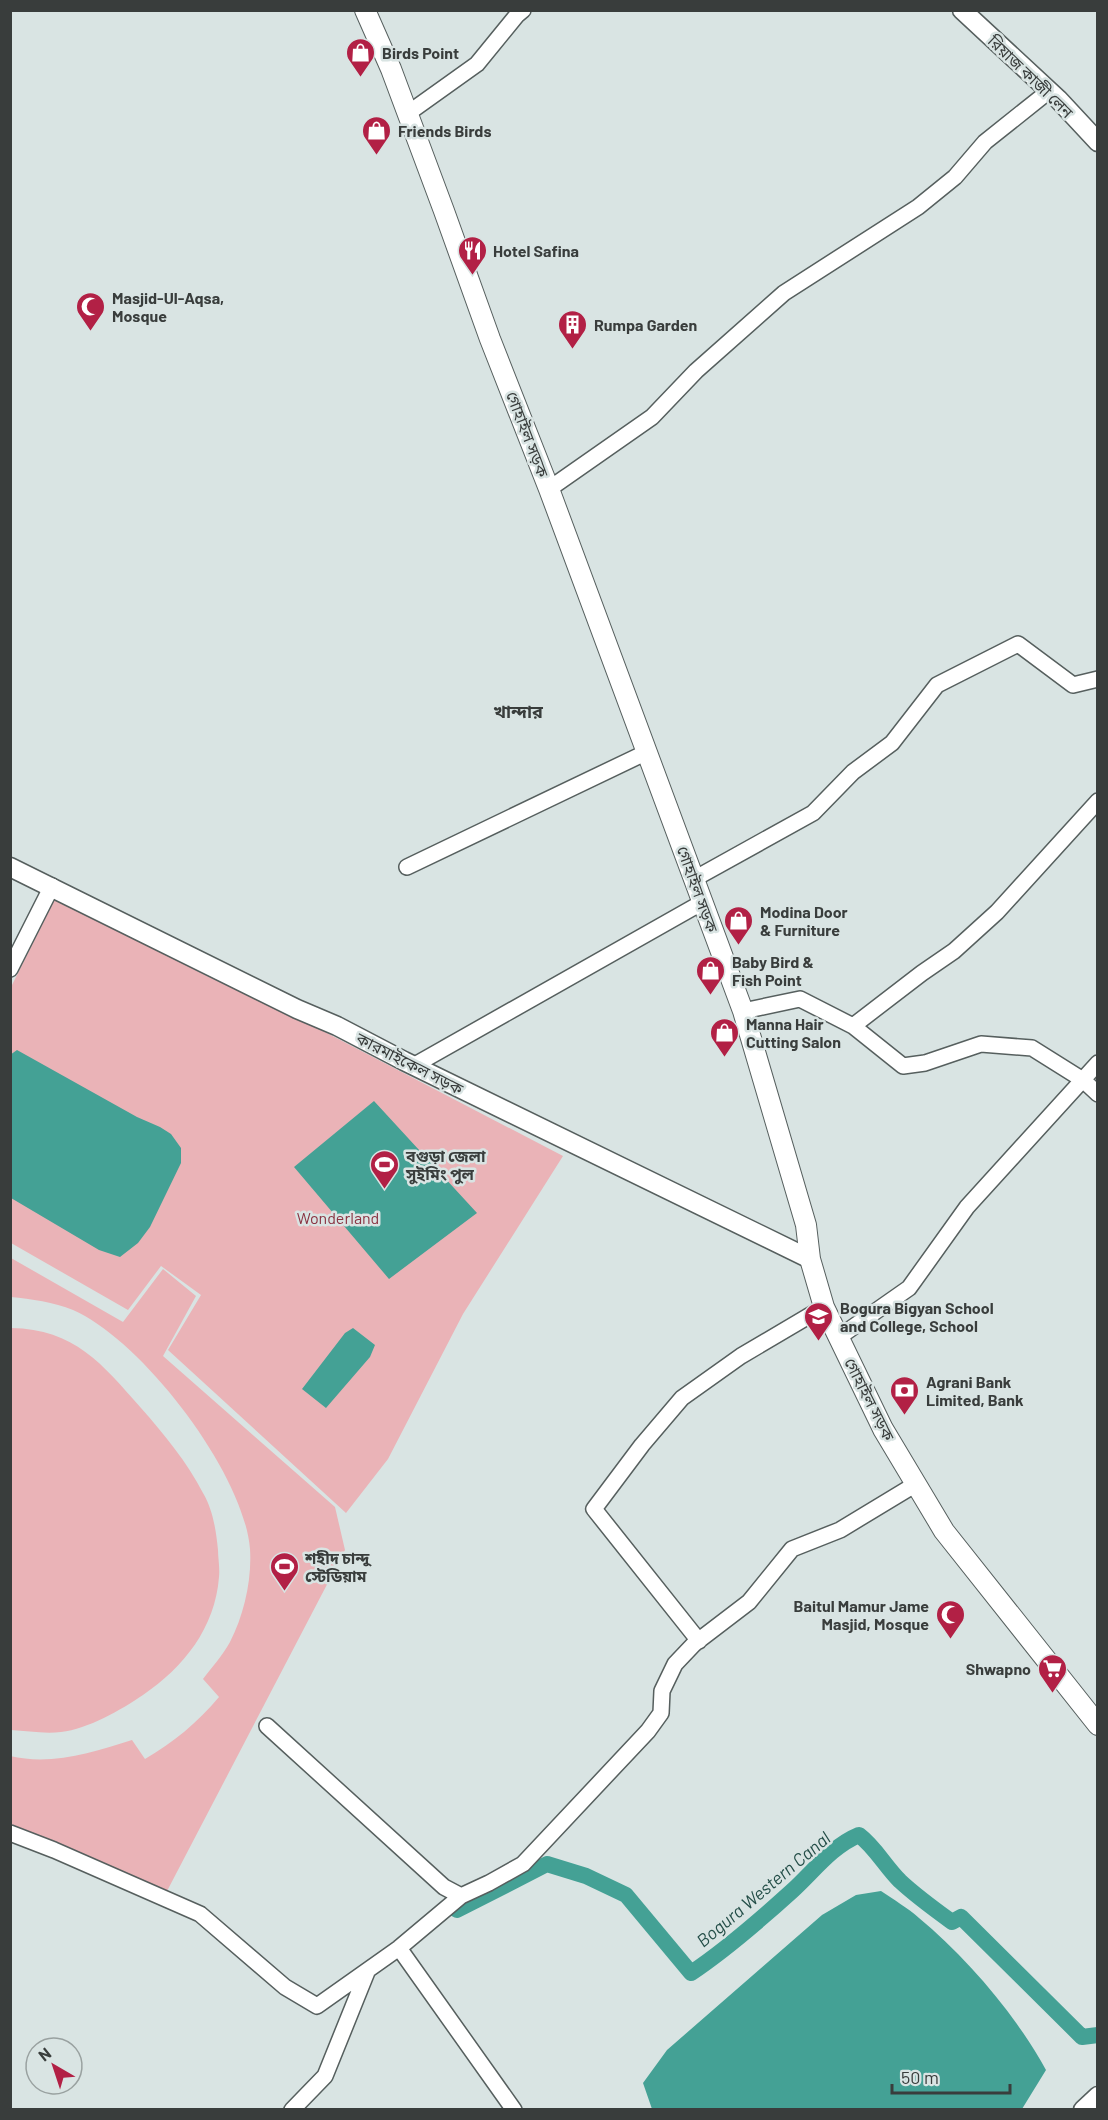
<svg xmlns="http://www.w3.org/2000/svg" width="1108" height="2120" viewBox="0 0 1108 2120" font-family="Barlow,'Noto Sans Bengali',sans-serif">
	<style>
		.green { fill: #eab3b7 }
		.water { fill: #44a195 }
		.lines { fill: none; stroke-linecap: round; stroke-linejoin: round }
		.canal { stroke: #44a195; stroke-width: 16 }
		.minor-casing { stroke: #565f5e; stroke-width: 18 }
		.tertiary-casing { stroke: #565f5e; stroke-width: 21 }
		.secondary-casing { stroke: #565f5e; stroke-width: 22 }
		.minor { stroke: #fff; stroke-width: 15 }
		.tertiary { stroke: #fff; stroke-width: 18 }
		.secondary { stroke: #fff; stroke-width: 20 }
		.labels { text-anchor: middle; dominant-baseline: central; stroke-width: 5; stroke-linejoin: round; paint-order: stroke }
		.poi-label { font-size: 16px; font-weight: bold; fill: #393d3c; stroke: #d9e4e3; text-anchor: start }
		.street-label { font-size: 16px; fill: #393d3c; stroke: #d9e4e3 }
		.park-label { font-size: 16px; fill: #8a3342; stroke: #d9e4e3 }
		.neighbourhood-label { font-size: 18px; font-weight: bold; fill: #393d3c; stroke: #d9e4e3 }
		.water-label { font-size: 18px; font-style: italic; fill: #244e48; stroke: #d9e4e3 }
	</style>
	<rect width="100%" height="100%" fill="#d9e4e3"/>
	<path class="green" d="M 55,899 L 209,977 L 323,1031 L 563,1156 L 463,1314 L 388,1459 L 346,1513 L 168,1350 L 201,1295 L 161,1266 L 128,1310 L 11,1243 L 10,989 Z
		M 11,1258 L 123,1322 L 163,1269 L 196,1296 L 163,1356 L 335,1507 L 345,1550 L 166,1893 L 11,1824 L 10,1756 C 52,1766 93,1752 132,1740 L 145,1759 C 174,1742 197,1723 219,1697 L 203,1679 C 212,1667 223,1655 230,1642 C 244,1615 252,1580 250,1549 C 244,1473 142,1340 73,1310 C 54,1302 31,1299 11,1297 Z
		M 11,1328 C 75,1329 102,1364 141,1408 C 164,1434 187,1462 203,1493 C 213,1510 216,1530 218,1550 C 218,1558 220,1568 219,1577 C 215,1628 184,1667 143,1695 C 121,1710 88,1729 61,1732 C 45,1734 27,1731 11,1730 Z"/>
	<path class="water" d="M 17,1050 L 137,1117 L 160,1127 L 171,1134 L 181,1148 L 181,1163 L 150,1227 L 138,1243 L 120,1257 L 99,1250 L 11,1198 L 10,1055 Z
		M 374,1101 L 477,1213 L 389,1279 L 294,1167 Z
		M 353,1328 L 375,1345 L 370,1357 L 326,1408 L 302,1389 L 345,1333 Z
		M 881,1891 C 894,1900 908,1908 919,1918 C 967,1958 1016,2015 1046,2070 L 1022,2109 L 652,2109 L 643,2083 L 667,2050 L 822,1915 L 856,1895 Z"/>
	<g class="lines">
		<path class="canal" d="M 457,1910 L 547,1864 L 586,1876 L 626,1895 L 691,1973 C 727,1949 760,1920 792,1891 C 813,1872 832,1846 859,1835 C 875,1847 885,1866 900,1881 C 916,1896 934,1909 952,1922 L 961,1917 L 1082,2037 L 1098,2035"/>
		<defs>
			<path id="minor" d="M 407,114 L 477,64 L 517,15 L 523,10
				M 549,489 L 652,417 L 696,371 L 784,293 L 918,207 L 955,177 L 985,142 L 1049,91
				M 407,867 L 647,752
				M 694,879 L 813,813 L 853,772 L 892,743 L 937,685 L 1018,644 L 1073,685 L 1098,679
				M 10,969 L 52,886
				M 743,1011 L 800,999 L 853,1026 L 922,973 L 954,951 L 997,912 L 1098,801
				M 853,1026 L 903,1066 L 925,1063 L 981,1044 L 1032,1048 L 1083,1080 L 1098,1094
				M 413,1066 L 703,902
				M 839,1337 L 909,1288 L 967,1207 L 1098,1063
				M 699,1641 L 594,1509 L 642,1445 L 682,1398 L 741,1356 L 824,1307
				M 267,1726 L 444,1887 L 461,1896
				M 10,1833 L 54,1850 L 200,1914 L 285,1987 L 317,2006 L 399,1948 L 461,1896 L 489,1883 L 523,1864 L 648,1731 L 661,1713 L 662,1691 L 675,1664 L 694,1644 L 749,1602 L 792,1549 L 840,1530 L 916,1484
				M 399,1948 L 514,2110
				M 292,2110 L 325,2076 L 367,1972"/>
			<path id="tertiary" d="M 962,10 L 1058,99 L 1098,142
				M 10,867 L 297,1009 L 337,1026 L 404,1061 L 810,1259
				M 1083,2110 L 1098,2096"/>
			<path id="secondary" d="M 365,10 L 391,69 L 444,211 L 490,339 L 549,489 L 743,1011 L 806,1225 L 810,1259 L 824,1307 L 883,1429 L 944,1531 L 1098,1725"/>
		</defs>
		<use href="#minor" class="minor-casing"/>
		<use href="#tertiary" class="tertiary-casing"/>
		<use href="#secondary" class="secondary-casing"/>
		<use href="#minor" class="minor"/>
		<use href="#tertiary" class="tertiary"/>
		<use href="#secondary" class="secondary"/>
	</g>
	<defs>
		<symbol id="shop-pin" viewBox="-11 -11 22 30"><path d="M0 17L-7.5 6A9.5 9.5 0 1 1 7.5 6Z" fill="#b22045" stroke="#d9e4e3"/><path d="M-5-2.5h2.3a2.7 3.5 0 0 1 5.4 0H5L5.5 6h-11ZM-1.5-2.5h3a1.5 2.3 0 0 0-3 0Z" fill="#fff"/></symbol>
		<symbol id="restaurant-pin" viewBox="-11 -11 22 30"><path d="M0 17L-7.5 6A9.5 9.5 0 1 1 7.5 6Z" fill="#b22045" stroke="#d9e4e3"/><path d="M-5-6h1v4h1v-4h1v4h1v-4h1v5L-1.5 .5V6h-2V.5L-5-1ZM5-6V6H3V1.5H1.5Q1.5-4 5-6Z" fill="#fff"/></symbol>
		<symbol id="mosque-pin" viewBox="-11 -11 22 30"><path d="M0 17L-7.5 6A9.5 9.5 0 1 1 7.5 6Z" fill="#b22045" stroke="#d9e4e3"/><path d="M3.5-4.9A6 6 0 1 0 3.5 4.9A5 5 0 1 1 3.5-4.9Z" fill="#fff"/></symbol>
		<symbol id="building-pin" viewBox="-11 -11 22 30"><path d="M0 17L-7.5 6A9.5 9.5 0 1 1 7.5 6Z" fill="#b22045" stroke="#d9e4e3"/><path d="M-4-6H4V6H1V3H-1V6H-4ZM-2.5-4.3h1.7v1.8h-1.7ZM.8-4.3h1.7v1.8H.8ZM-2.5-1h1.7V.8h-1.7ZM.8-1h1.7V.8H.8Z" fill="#fff"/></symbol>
		<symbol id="stadium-pin" viewBox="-11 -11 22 30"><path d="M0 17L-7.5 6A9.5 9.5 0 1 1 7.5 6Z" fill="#b22045" stroke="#d9e4e3"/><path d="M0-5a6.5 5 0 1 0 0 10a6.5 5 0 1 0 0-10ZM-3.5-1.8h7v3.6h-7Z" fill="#fff"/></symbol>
		<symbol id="school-pin" viewBox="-11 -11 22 30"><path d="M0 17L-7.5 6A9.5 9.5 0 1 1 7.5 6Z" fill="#b22045" stroke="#d9e4e3"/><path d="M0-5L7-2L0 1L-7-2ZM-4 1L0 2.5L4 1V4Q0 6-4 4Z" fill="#fff"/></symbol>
		<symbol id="bank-pin" viewBox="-11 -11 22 30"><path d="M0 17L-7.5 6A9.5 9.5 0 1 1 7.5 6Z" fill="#b22045" stroke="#d9e4e3"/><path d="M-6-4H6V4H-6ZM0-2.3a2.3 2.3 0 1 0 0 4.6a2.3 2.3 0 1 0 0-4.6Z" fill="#fff"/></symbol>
		<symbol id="supermarket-pin" viewBox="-11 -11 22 30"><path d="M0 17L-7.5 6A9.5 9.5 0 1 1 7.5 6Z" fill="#b22045" stroke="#d9e4e3"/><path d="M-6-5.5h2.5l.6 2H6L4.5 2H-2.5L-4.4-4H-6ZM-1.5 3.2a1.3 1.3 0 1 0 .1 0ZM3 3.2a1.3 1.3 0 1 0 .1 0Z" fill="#fff"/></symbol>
	</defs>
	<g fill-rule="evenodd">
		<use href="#shop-pin" x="344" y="36" width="33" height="45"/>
		<use href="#shop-pin" x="360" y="114" width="33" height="45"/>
		<use href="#restaurant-pin" x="456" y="234" width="33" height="45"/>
		<use href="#mosque-pin" x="74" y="290" width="33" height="45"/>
		<use href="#building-pin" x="556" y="308" width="33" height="45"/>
		<use href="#shop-pin" x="722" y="904" width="33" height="45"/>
		<use href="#shop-pin" x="694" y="954" width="33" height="45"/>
		<use href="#shop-pin" x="708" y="1016" width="33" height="45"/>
		<use href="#stadium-pin" x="368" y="1148" width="33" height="45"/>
		<use href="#school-pin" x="802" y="1300" width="33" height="45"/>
		<use href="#bank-pin" x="888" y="1374" width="33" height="45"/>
		<use href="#stadium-pin" x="268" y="1550" width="33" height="45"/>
		<use href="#mosque-pin" x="934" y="1598" width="33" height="45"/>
		<use href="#supermarket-pin" x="1036" y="1652" width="33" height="45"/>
	</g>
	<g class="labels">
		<g class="poi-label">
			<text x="382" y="52">Birds Point</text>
			<text x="398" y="130">Friends Birds</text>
			<text x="493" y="250">Hotel Safina</text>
			<text x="112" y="297">Masjid-Ul-Aqsa,<tspan x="112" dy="18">Mosque</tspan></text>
			<text x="594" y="324">Rumpa Garden</text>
			<text x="760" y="911">Modina Door<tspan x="760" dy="18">&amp; Furniture</tspan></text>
			<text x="732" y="961">Baby Bird &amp;<tspan x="732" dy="18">Fish Point</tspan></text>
			<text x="746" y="1023">Manna Hair<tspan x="746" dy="18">Cutting Salon</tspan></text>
			<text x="406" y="1155">বগুড়া জেলা<tspan x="406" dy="18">সুইমিং পুল</tspan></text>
			<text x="840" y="1307">Bogura Bigyan School<tspan x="840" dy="18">and College, School</tspan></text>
			<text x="926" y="1381">Agrani Bank<tspan x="926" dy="18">Limited, Bank</tspan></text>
			<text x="305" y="1557">শহীদ চান্দু<tspan x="305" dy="18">স্টেডিয়াম</tspan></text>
			<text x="929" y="1605" text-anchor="end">Baitul Mamur Jame<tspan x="929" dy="18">Masjid, Mosque</tspan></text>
			<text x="1031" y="1668" text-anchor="end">Shwapno</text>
		</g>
		<g class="street-label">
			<text transform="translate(1031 76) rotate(44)">রিয়াজ কাজী লেন</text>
			<text transform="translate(528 434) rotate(69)">গোহাইল সড়ক</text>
			<text transform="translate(698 889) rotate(70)">গোহাইল সড়ক</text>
			<text transform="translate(410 1063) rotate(27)">কারমাইকেল সড়ক</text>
			<text transform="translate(870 1399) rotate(63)">গোহাইল সড়ক</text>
		</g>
		<g class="park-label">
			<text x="338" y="1217">Wonderland</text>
		</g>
		<g class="neighbourhood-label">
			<text x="518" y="711">খান্দার</text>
		</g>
		<g class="water-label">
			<text transform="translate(763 1889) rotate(-40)">Bogura Western Canal</text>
		</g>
	</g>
	<rect width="1108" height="2120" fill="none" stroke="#393d3c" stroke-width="24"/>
	<g transform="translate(54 2066) rotate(321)"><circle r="28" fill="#d9e4e3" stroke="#99a1a0" stroke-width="1.5"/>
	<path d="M0-4.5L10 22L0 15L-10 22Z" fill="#b22045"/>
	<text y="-9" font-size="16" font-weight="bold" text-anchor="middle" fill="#393d3c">N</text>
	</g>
	<path d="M892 2084v9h118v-9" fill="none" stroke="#393d3c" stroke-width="3"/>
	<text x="901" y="2084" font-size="18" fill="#393d3c" stroke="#d9e4e3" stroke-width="4.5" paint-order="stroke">50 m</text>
</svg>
